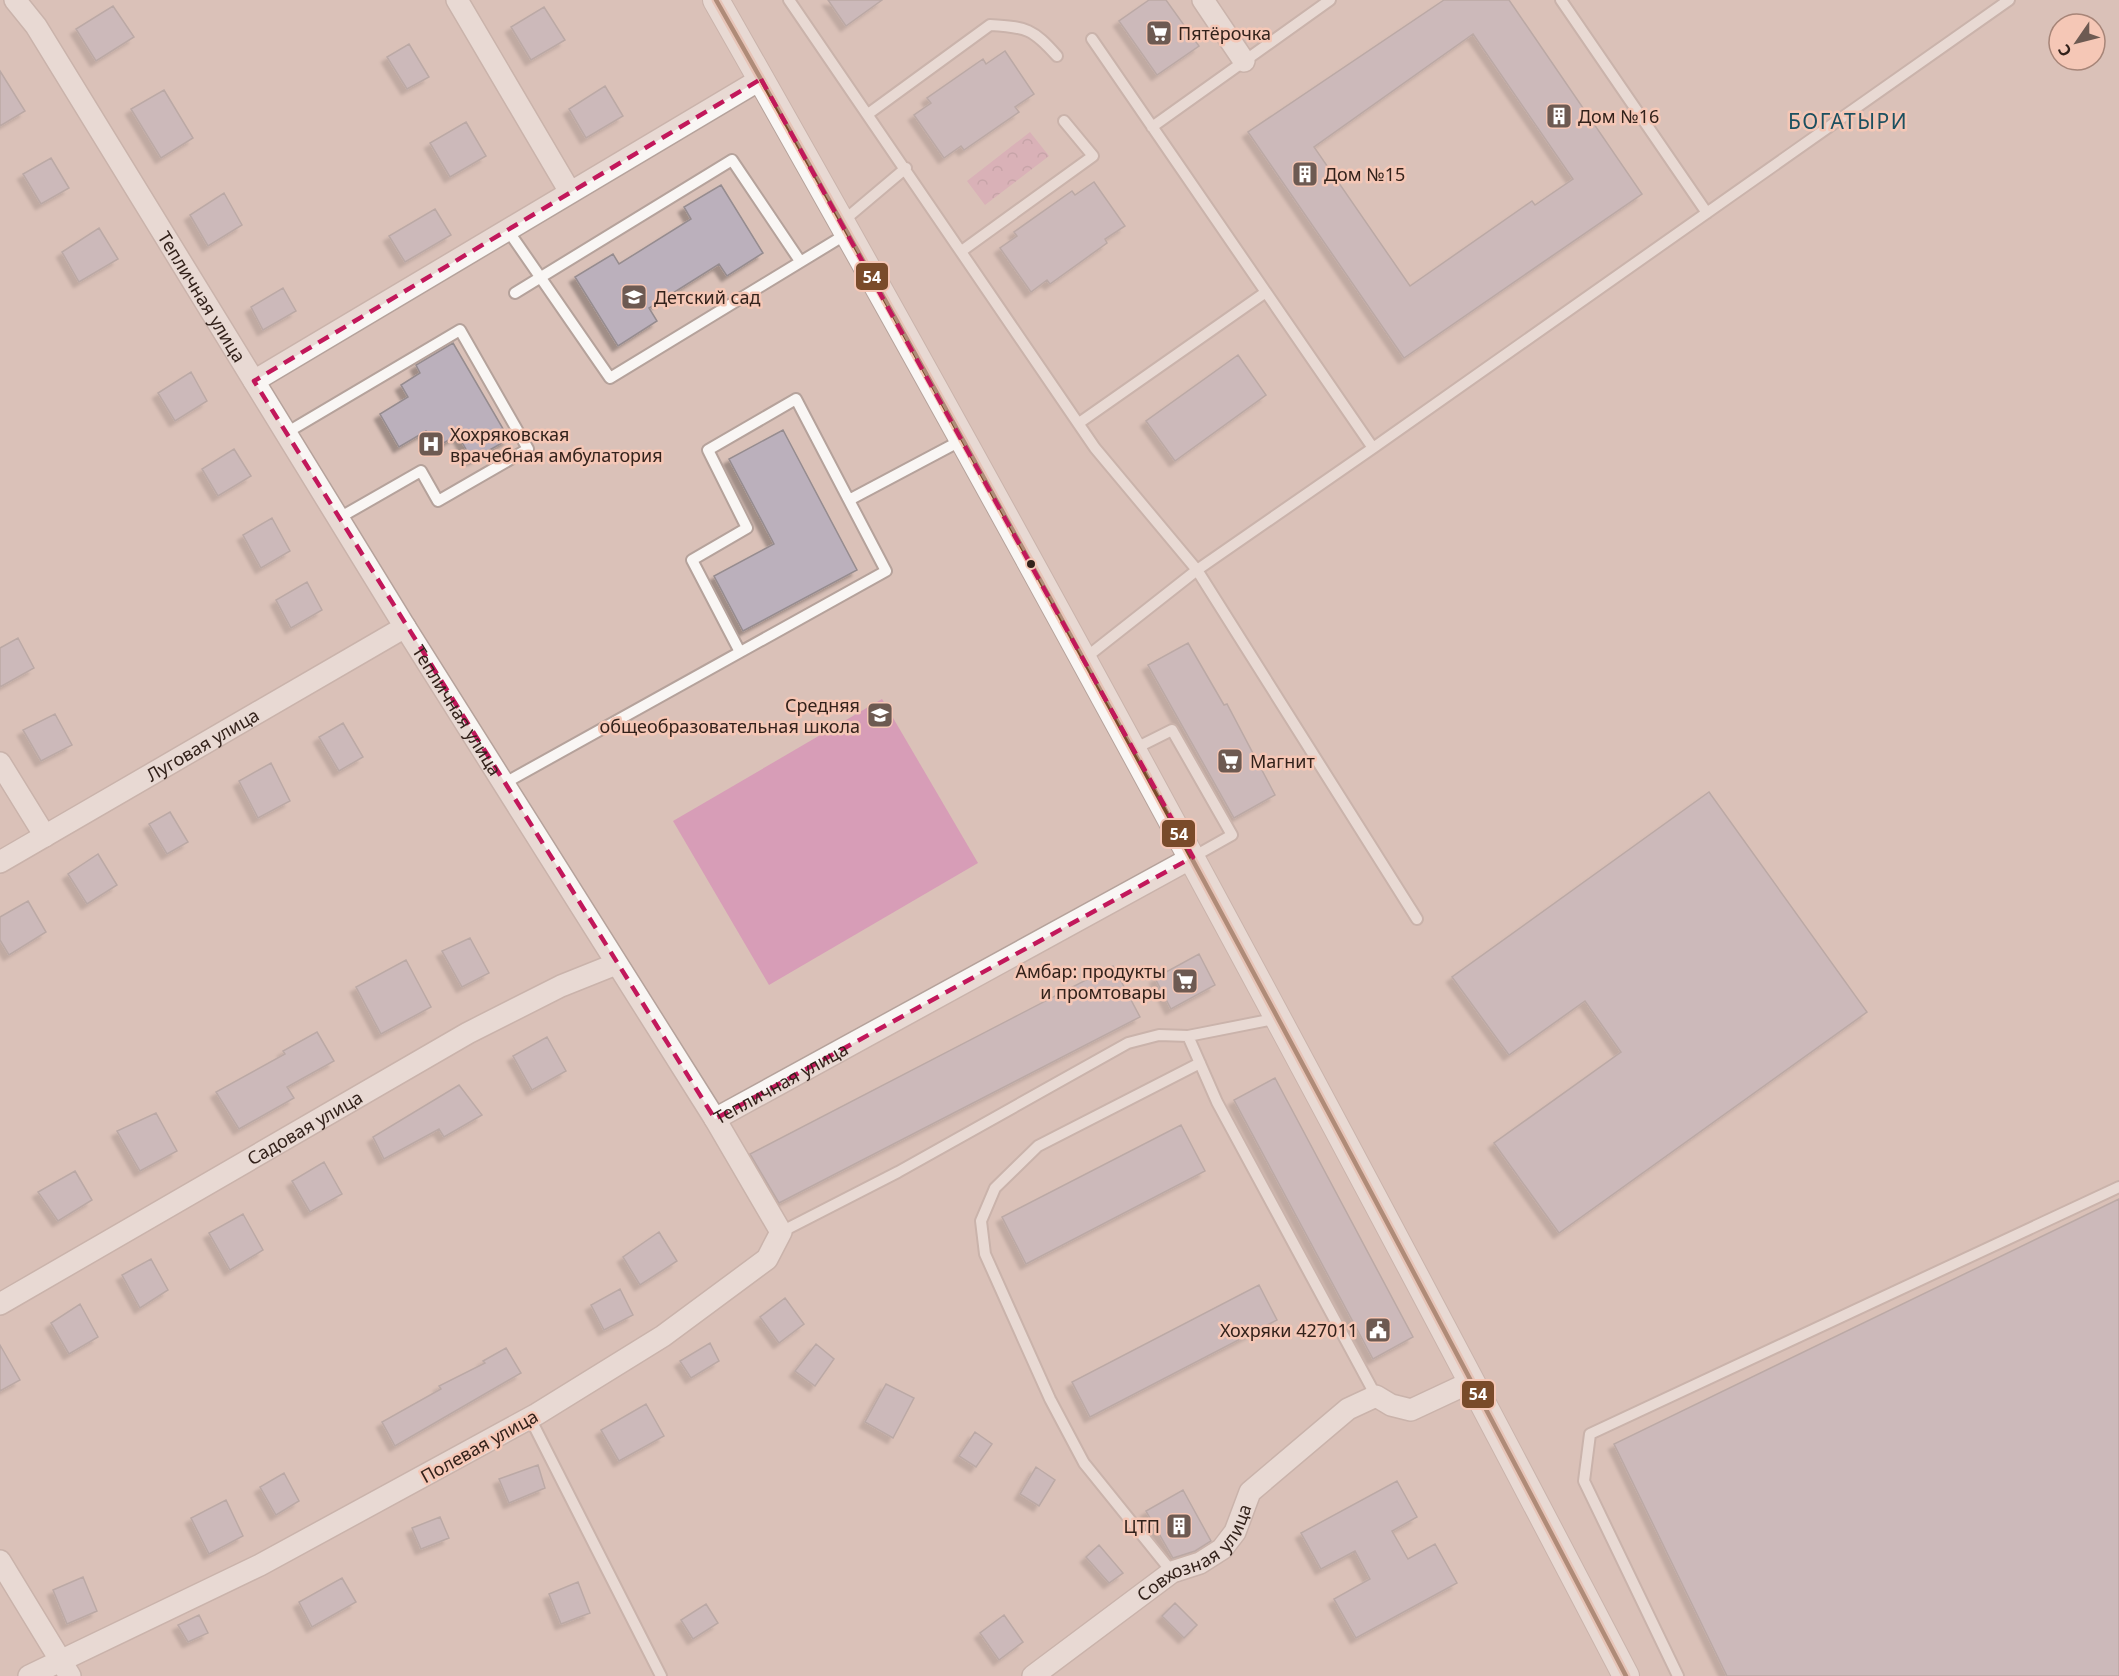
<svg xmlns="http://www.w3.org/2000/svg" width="2119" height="1676" viewBox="0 0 2119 1676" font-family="'Noto Sans',sans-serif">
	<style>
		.park { fill: url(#park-crowns) }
		.pitch { fill: #d79db7 }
		.building { fill: #bbb0bc; stroke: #968c8f; stroke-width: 1.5; fill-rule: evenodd; filter: url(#shadow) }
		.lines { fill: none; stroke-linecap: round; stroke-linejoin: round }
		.service-casing { stroke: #b5a29b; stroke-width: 14 }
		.minor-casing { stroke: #b5a29b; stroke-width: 24 }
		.tertiary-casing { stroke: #b5a29b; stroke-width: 28 }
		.service { stroke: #f9f6f4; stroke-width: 10 }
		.minor { stroke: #f9f6f4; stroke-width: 21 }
		.tertiary { stroke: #f9f6f4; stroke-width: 26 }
		.bus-1-casing { stroke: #f5c7b6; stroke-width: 9 }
		.bus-1 { stroke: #7a4b2a; stroke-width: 4.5 }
		.marked { fill: none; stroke: #c2185b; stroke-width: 4.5; stroke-dasharray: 12 8; stroke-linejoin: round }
		.bus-dot { fill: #33221b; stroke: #f5c7b6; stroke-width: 2 }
		.labels { text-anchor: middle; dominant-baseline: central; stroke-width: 5; stroke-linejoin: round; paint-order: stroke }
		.poi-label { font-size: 18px; fill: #33221b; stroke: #f5c7b6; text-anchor: start }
		.street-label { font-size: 18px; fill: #33221b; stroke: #f5c7b6 }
		.quarter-label { font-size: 21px; letter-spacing: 1.5px; fill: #1c5060; stroke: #f5c7b6 }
		.line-badge { stroke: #f5c7b6; stroke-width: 2 }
		.badge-label { font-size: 16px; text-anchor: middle; font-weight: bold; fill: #fff }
	</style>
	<defs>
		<pattern id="park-crowns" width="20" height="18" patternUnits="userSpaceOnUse" patternTransform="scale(1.5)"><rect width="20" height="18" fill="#d79db7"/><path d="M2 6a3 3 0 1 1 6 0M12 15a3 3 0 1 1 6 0" fill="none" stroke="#af8094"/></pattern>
		<filter id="shadow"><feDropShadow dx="-5.5" dy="5.5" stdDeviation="1.5" flood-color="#0004"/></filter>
	</defs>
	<rect width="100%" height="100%" fill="#dac1b8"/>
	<path class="park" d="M 1030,132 L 1049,156 L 985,205 L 967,181 Z"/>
	<path class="pitch" d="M 882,699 L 978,863 L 769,985 L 673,821 Z"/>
	<path class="building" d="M 828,0 L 882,0 L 846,26 Z
		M 1149,0 L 1166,0 L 1199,46 L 1157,75 L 1119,21 Z
		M 1444,0 L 1509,0 L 1642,194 L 1404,358 L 1248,132 ZM 1473,34 L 1573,179 L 1535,205 L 1532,201 L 1410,286 L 1314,147 Z
		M 113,6 L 134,37 L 96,61 L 76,29 Z
		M 544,7 L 565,40 L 531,60 L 511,27 Z
		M 409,44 L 429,77 L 407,89 L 387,57 Z
		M 1005,51 L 1034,94 L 1015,107 L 1019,112 L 964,150 L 961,146 L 944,158 L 914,115 L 931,103 L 927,98 L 983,59 L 986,64 Z
		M 0,71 L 25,111 L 0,126 Z
		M 605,86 L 623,116 L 586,138 L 569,109 Z
		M 164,90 L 193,138 L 161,158 L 131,109 Z
		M 466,122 L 486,156 L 450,177 L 430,143 Z
		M 51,158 L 69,188 L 41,204 L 23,174 Z
		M 1094,182 L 1125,226 L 1105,239 L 1107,243 L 1050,284 L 1047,280 L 1031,292 L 1000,248 L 1017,236 L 1014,232 L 1072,191 L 1075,195 Z
		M 721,185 L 763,253 L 727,276 L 719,264 L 649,308 L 657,321 L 618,346 L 575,277 L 613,254 L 619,264 L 691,219 L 684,207 Z
		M 224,193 L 242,225 L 208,246 L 190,215 Z
		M 435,209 L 451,235 L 405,262 L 389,236 Z
		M 99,228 L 118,259 L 79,282 L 62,252 Z
		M 283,288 L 296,311 L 263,330 L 251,307 Z
		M 453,343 L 509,439 L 472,460 L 458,435 L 436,447 L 426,431 L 399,447 L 380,414 L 408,397 L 401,385 L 420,373 L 416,365 Z
		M 1238,355 L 1266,395 L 1175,461 L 1146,421 Z
		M 191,372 L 207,401 L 175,421 L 158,393 Z
		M 783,430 L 857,570 L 743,631 L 714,576 L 774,544 L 729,459 Z
		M 234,449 L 251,476 L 218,496 L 202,469 Z
		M 272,518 L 290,551 L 261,568 L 243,535 Z
		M 307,582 L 322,610 L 291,628 L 276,600 Z
		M 18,638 L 34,668 L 0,687 L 0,648 Z
		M 1188,643 L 1224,705 L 1227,704 L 1275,795 L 1234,818 L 1148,665 Z
		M 55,714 L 72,745 L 41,761 L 23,730 Z
		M 343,723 L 363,757 L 339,771 L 319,737 Z
		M 271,763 L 290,801 L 258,818 L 239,781 Z
		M 1709,792 L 1867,1012 L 1559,1233 L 1494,1143 L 1621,1052 L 1585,1001 L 1509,1055 L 1452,977 Z
		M 170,812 L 188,842 L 167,854 L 149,824 Z
		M 98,854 L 117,885 L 87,904 L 68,874 Z
		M 28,901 L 46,932 L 9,955 L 0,940 L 0,917 Z
		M 470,938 L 489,973 L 462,987 L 442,951 Z
		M 1199,954 L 1215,985 L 1171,1009 L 1155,978 Z
		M 406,960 L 431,1007 L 381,1034 L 356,987 Z
		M 1113,966 L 1140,1017 L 779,1203 L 750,1154 Z
		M 317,1032 L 334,1061 L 287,1087 L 294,1098 L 239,1129 L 216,1092 L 285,1054 L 283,1051 Z
		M 547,1037 L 566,1071 L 532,1090 L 513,1056 Z
		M 1275,1078 L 1413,1337 L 1373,1359 L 1234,1100 Z
		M 459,1085 L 482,1115 L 444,1137 L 439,1129 L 384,1159 L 373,1137 Z
		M 156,1113 L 177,1151 L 140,1171 L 117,1131 Z
		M 1181,1125 L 1205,1171 L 1026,1264 L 1002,1217 Z
		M 324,1162 L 342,1194 L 310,1212 L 292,1181 Z
		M 75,1171 L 92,1200 L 58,1221 L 38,1192 Z
		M 2119,1199 L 2119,1676 L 1727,1676 L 1614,1444 Z
		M 243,1214 L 263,1250 L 230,1270 L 209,1233 Z
		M 659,1232 L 677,1261 L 640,1285 L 623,1257 Z
		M 151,1259 L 168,1290 L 140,1308 L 122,1275 Z
		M 1259,1285 L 1277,1320 L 1090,1417 L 1072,1382 Z
		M 620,1289 L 633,1315 L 604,1330 L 591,1305 Z
		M 785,1298 L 804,1324 L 779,1343 L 760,1317 Z
		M 80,1304 L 98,1337 L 69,1354 L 51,1323 Z
		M 710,1343 L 719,1361 L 691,1378 L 680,1361 Z
		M 816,1344 L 834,1359 L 815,1386 L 795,1371 Z
		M 0,1345 L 20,1380 L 0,1391 Z
		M 506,1348 L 521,1373 L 395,1446 L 382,1422 L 441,1389 L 439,1386 L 485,1363 L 483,1361 Z
		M 886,1384 L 914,1398 L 893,1438 L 865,1422 Z
		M 646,1404 L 664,1436 L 619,1461 L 601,1430 Z
		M 975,1432 L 992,1444 L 976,1467 L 959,1456 Z
		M 538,1465 L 545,1488 L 509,1503 L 499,1479 Z
		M 1036,1467 L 1055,1480 L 1039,1506 L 1020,1494 Z
		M 284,1473 L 299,1501 L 276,1515 L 260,1487 Z
		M 1397,1481 L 1417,1517 L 1392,1531 L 1408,1559 L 1435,1544 L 1457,1583 L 1356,1638 L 1334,1599 L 1370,1579 L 1355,1551 L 1321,1569 L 1301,1533 Z
		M 1183,1490 L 1211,1541 L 1195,1551 L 1173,1558 L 1146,1511 Z
		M 226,1500 L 243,1536 L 209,1554 L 191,1518 Z
		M 440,1517 L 449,1538 L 421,1549 L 412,1528 Z
		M 1099,1545 L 1123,1573 L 1109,1583 L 1086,1557 Z
		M 83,1577 L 97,1611 L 67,1624 L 53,1590 Z
		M 342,1578 L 356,1602 L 312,1627 L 299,1602 Z
		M 578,1582 L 590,1613 L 561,1624 L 549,1594 Z
		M 1175,1603 L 1197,1625 L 1184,1638 L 1162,1616 Z
		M 706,1604 L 718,1623 L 693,1639 L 681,1620 Z
		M 199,1615 L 208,1633 L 188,1642 L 178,1625 Z
		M 1004,1615 L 1023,1642 L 999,1660 L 980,1633 Z"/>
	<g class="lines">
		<defs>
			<path id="service" d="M 789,0 L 1095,448 L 1197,570 L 1417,919
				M 1561,0 L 1707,213
				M 868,114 L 990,25 C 1027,27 1033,29 1057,56
				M 1152,127 L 1330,0
				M 842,222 L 906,168
				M 507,229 L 610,378 L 848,233
				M 963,250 L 1093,156 L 1064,121
				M 515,293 L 732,160 L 800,261
				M 1079,423 L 1266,292
				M 286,433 L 460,330 L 528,449 L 438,501 L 421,471 L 339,518
				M 1373,448 L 2009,0
				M 849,500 L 962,440
				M 1084,659 L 1197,570 L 1373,448 L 1092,39
				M 1134,749 L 1172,730 L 1232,835 L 1193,857
				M 503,784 C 631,712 759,642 886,571 L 796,399 L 708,450 L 747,528 L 692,560 L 740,652
				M 1188,1036 L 1217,1102 L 1376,1396
				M 781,1232 L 898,1172 L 1128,1043 L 1159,1035 L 1188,1036 L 1279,1018
				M 530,1418 L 661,1676
				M 1172,1572 L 1084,1463 L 1050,1399 L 985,1254 L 981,1221 L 995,1188 L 1038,1146 L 1200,1063
				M 1678,1676 L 1584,1481 L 1590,1434 L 2119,1187"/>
			<g id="minor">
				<path id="s1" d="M 15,0 L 36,26 L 405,627 L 715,1119 L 781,1232 L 767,1259 L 663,1336 L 537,1414 L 260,1565 L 29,1676"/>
				<path d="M 457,0 L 570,192"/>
				<path d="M 1203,0 L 1244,61"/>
				<path d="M 254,381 L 761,79"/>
				<path d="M 0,763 L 45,836"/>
				<path id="s2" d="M 0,862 L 405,627"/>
				<path id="s3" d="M 715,1119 L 1193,857"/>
				<path id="s4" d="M 0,1304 L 468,1033 L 561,986 L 616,964"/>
				<path d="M 0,1561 L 70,1676"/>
				<path id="s5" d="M 1033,1676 L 1172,1572 L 1200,1563 L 1222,1549 L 1235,1532 L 1250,1492 L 1348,1409 L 1376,1396 L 1391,1405 L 1411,1410 L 1471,1382"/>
			</g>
			<path id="tertiary" d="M 716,0 C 1031,553 1332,1113 1626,1676"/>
		</defs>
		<use href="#service" class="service-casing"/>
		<use href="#minor" class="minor-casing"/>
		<use href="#tertiary" class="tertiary-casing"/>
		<use href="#service" class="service"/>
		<use href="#minor" class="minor"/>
		<use href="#tertiary" class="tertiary"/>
		<defs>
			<path id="bus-1" d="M 716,0 C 1031,553 1332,1113 1626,1676"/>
		</defs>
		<use href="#bus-1" class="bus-1-casing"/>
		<use href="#bus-1" class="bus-1"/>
	</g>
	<path d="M0 0H2119V1676H0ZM 761,79 L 1193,857 L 715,1119 L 254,381 Z" fill="#dac1b8" fill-opacity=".55" fill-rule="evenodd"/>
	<path class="marked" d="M 761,79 L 1193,857 L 715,1119 L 254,381 Z"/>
	<defs>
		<symbol id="supermarket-square" viewBox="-11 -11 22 22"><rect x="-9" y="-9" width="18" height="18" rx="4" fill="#6d5a52" stroke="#f5c7b6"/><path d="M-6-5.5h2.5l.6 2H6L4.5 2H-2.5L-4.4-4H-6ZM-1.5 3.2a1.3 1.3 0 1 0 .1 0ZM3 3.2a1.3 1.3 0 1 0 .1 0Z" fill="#fff"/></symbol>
		<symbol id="building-square" viewBox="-11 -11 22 22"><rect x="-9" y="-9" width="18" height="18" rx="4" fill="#6d5a52" stroke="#f5c7b6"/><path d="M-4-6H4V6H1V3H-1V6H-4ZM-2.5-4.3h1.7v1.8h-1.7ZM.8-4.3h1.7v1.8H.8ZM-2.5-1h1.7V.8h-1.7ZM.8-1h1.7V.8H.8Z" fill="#fff"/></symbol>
		<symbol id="school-square" viewBox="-11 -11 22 22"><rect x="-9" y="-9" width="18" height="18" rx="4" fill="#6d5a52" stroke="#f5c7b6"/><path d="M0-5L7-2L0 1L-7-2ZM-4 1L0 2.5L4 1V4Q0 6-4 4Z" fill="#fff"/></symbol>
		<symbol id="hospital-square" viewBox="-11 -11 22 22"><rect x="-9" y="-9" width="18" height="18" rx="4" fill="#6d5a52" stroke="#f5c7b6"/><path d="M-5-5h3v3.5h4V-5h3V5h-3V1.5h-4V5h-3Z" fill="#fff"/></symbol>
		<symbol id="civic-square" viewBox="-11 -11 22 22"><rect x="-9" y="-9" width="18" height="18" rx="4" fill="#6d5a52" stroke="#f5c7b6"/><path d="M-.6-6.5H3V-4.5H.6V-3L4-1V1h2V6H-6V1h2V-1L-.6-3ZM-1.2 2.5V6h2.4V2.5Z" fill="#fff"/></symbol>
	</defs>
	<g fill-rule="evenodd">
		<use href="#supermarket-square" x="1144" y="18" width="30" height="30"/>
		<use href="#building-square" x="1544" y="101" width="30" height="30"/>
		<use href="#building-square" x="1290" y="159" width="30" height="30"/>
		<use href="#school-square" x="619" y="282" width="30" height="30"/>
		<use href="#hospital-square" x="416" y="429" width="30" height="30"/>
		<use href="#school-square" x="865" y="700" width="30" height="30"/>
		<use href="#supermarket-square" x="1215" y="746" width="30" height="30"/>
		<use href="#supermarket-square" x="1170" y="966" width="30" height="30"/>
		<use href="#civic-square" x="1363" y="1315" width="30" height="30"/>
		<use href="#building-square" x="1164" y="1511" width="30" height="30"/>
	</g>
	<circle class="bus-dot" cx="1031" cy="564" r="5"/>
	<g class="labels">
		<g class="poi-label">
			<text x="1178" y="33">Пятёрочка</text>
			<text x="1578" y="116">Дом №16</text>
			<text x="1324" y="174">Дом №15</text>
			<text x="654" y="297">Детский сад</text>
			<text x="450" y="434">Хохряковская<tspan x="450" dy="21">врачебная амбулатория</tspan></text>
			<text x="860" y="705" text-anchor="end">Средняя<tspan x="860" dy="21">общеобразовательная школа</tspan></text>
			<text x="1250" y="761">Магнит</text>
			<text x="1166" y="971" text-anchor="end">Амбар: продукты<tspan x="1166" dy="21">и промтовары</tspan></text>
			<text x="1358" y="1330" text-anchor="end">Хохряки 427011</text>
			<text x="1160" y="1526" text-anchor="end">ЦТП</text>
		</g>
		<g class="street-label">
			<text stroke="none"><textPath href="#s1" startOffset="351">Тепличная улица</textPath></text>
			<text stroke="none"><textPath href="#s1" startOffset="837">Тепличная улица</textPath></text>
			<text stroke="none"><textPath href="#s2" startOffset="234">Луговая улица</textPath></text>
			<text stroke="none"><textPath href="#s3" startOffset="75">Тепличная улица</textPath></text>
			<text stroke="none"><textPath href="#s4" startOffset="352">Садовая улица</textPath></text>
			<text transform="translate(479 1446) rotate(-29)">Полевая улица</text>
			<text stroke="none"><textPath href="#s5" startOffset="206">Совхозная улица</textPath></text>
		</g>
		<g class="quarter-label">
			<text x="1848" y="121">БОГАТЫРИ</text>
		</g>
	</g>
	<g class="line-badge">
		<rect x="855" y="262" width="34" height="29" rx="6" fill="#7a4b2a"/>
		<rect x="1161" y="819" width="35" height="29" rx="6" fill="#7a4b2a"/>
		<rect x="1461" y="1380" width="34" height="29" rx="6" fill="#7a4b2a"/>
	</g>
	<g class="badge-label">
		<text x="872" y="283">54</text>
		<text x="1179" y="840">54</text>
		<text x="1478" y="1400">54</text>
	</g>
	<g transform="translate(2077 42) rotate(235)"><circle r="28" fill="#f5c7b6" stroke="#a78578" stroke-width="1.5"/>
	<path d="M0-4.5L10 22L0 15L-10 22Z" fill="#6d5a52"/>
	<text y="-9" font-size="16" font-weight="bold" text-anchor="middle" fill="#33221b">С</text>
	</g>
</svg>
